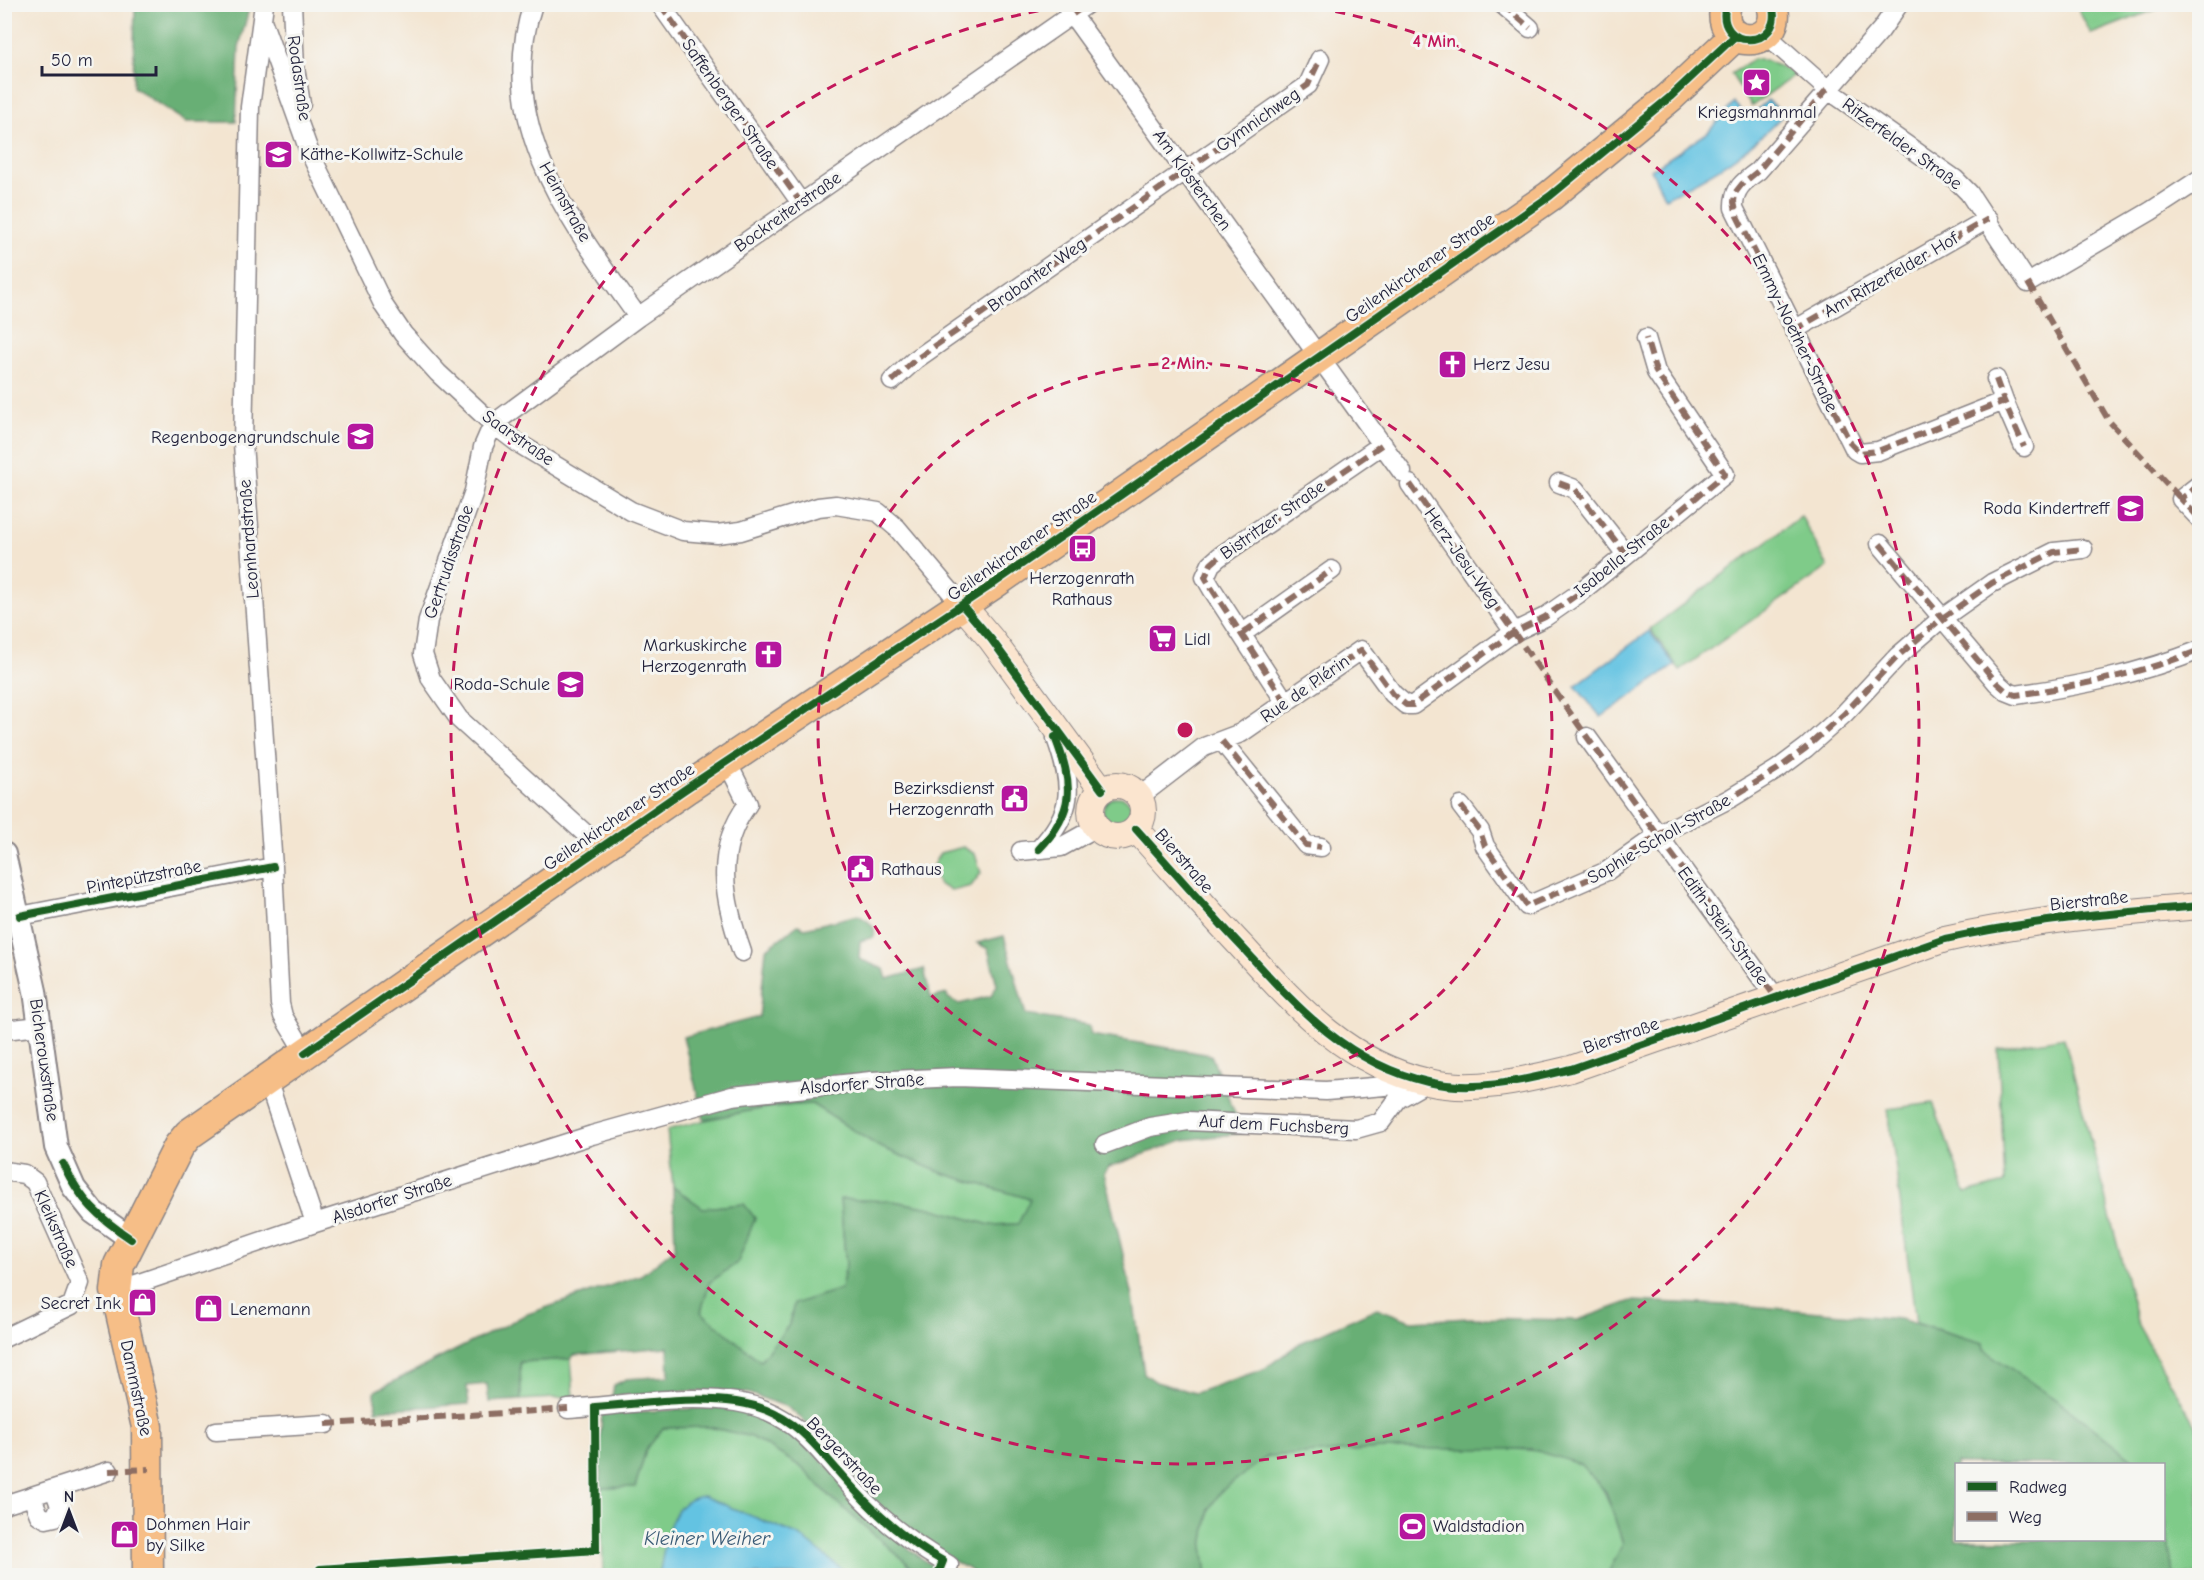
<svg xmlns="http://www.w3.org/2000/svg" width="2204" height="1580" viewBox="0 0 2204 1580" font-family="'Comic Neue',sans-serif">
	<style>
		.green { fill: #7fcb89; stroke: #507662; stroke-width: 1.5 }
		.forest { fill: #67af75; stroke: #446858; stroke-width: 1.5 }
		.water { fill: #64c3e2; stroke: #43728e; stroke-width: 1.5 }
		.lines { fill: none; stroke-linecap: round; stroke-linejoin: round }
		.minor-casing { stroke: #8a8486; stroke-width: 21 }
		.tertiary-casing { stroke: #8a8486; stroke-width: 26 }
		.secondary-casing { stroke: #8a8486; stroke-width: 28 }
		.primary-casing { stroke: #8a8486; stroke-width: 33 }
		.minor { stroke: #fff; stroke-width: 18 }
		.tertiary { stroke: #fff; stroke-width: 22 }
		.secondary { stroke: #fbe5cf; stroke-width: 26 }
		.primary { stroke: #f6be87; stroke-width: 30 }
		.quiet { stroke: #8d6e63; stroke-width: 6; stroke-dasharray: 12 6; stroke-linecap: butt }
		.cycleway-casing { stroke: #f6f6f2; stroke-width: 11 }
		.cycleway { stroke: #1b5e20; stroke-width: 8 }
		.ring { fill: none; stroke: #c2185b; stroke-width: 3; stroke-dasharray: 10 8 }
		.labels { text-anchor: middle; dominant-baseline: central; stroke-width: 6; stroke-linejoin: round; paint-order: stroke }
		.street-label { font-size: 18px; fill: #22223b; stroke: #f6f6f2 }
		.poi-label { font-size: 18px; fill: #22223b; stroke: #f6f6f2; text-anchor: start }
		.water-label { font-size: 20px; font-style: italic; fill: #395a75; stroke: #f6f6f2 }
		.centre { fill: #c2185b; stroke: #f6f6f2; stroke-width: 3 }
		.ring-label { font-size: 18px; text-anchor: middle; font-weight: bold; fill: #c2185b; stroke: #f6f6f2; stroke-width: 6; stroke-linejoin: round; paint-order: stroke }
	</style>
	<rect width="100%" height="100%" fill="#f6f6f2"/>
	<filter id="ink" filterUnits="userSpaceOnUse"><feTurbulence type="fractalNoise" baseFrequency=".0167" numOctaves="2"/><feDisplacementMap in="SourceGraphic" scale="12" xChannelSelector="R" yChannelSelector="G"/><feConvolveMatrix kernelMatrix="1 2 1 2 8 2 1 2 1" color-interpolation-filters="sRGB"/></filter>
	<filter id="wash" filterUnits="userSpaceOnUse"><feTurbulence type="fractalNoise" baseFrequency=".008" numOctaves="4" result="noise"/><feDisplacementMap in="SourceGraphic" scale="24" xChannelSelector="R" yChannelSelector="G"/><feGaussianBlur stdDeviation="1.35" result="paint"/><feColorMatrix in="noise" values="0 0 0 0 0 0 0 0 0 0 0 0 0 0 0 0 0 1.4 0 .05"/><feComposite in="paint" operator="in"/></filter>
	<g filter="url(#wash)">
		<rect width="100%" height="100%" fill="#f3e5d1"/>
		<path class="green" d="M 2076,5 L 2167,5 L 2091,34 Z
			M 1753,59 L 1767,61 L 1796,74 L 1752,106 L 1731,74 Z
			M 1801,516 L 1828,567 L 1680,670 L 1650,629 Z
			M1103 812a15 15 0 1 1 30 0a15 15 0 1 1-30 0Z
			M 963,847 L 975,854 L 981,873 L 971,886 L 952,891 L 938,884 L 933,865 L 940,853 Z
			M 2064,1037 L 2138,1325 L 2199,1432 L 2199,1575 L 2173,1575 L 2164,1512 L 2164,1464 L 2138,1464 L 2072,1411 L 1984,1350 L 1983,1343 L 1916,1323 L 1888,1109 L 1933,1103 L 1966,1193 L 2005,1183 L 1998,1049 Z
			M 812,1104 L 878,1146 L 942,1173 L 1031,1199 L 1018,1224 L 990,1225 L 931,1208 L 893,1201 L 840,1200 L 846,1265 L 841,1289 L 794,1304 L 789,1325 L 760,1361 L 701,1312 L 709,1283 L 738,1262 L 744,1204 L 703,1208 L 673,1187 L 667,1130 C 715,1117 762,1106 812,1104 Z
			M 571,1359 L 574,1397 L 521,1400 L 520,1362 Z
			M 709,1427 L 752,1437 L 800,1466 L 834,1500 L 921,1575 L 603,1575 L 601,1488 L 635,1487 L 646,1450 L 663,1428 Z
			M 1383,1449 C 1431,1449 1540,1440 1580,1464 C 1606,1479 1614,1517 1623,1544 L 1607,1576 L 1207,1575 L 1203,1547 L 1209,1509 L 1221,1491 L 1268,1456 Z"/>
		<path class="forest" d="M 135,5 L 250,5 L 239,47 L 236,122 L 186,122 L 133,87 Z
			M 858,915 C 867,921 877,925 874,937 L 860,941 L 859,959 L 884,969 L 887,979 L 924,969 L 931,998 L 947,994 L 948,998 L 959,1004 L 991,996 L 997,985 L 988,949 L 977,943 L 1004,936 L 1026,1015 L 1089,1025 L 1091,1035 L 1211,1055 L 1243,1133 L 1183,1140 L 1109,1167 L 1104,1173 L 1133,1297 L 1144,1373 L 1156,1382 L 1195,1393 L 1264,1369 L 1300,1343 L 1377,1308 L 1411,1321 L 1469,1318 L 1578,1320 L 1631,1301 L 1750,1306 L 1900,1319 L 1983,1343 L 1984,1350 L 2072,1411 L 2138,1464 L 1956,1464 L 1956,1540 L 2164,1540 L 2164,1512 L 2173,1575 L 1607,1575 L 1623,1543 L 1606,1492 L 1580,1464 L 1531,1449 L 1383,1449 L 1268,1456 L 1221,1491 L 1209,1509 L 1203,1547 L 1207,1575 L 978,1575 L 928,1546 L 872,1502 L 823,1436 L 787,1407 L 748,1393 L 679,1391 L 612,1397 L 614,1385 L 626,1379 L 669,1376 L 668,1347 L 574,1355 L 571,1359 L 520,1362 L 521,1400 L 489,1402 L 487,1384 L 467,1386 L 469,1404 L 376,1410 L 375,1391 L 525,1315 L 641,1275 L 675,1248 L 673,1187 L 703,1208 L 744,1204 L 755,1218 L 738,1262 L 709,1283 L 701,1312 L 760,1361 L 789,1325 L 794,1304 L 841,1289 L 846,1265 L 840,1199 L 893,1201 L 931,1208 L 990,1225 L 1018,1224 L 1030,1199 L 942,1173 L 878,1146 L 812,1104 L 777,1105 L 704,1120 L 683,1037 L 759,1017 L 766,949 L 798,925 L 805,928 Z
			M 722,1407 C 821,1419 865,1534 949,1575 L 921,1575 L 834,1500 L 800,1466 L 752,1437 L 709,1427 L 663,1428 L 646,1450 L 635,1487 L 601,1488 L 599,1452 L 602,1414 Z"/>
		<path class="water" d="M 1768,100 L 1783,115 C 1746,155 1714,173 1665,198 L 1651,170 L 1707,133 L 1734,103 L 1748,118 Z
			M 1649,631 L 1675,665 L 1601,717 L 1575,686 Z
			M 703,1496 L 800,1536 L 849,1575 L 659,1575 C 666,1545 666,1500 703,1496 Z"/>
	</g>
	<g filter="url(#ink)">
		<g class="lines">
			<defs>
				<path id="minor" d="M 264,4 L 250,107 L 243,443 L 273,867 L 280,1004 L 283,1016 L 305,1053
					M 292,4 L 295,68 L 301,104
					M 533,4 C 493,125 572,224 638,317
					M 660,4 L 801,203
					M 1502,4 L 1530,28
					M 1899,4 L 1881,30 L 1758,171 C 1744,181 1733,189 1734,208 L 1855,450 L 1860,453 L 1878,451 L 2004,401 L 2024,447
					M 1066,6 L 1402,472
					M 262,20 L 309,151 L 384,306 L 403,334 L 438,373 L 493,424 L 518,443 L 631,511 L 683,531 L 717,534 L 741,531 L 818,507 L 836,505 L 878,512 L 897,528 L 962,605
					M 1765,34 L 1827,89 L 1955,179 L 1969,193 L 2028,283 L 2151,211 L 2200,179
					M 1794,330 L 1988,219
					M 1996,379 L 2004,401
					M 892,381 L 915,360 L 1308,85 L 1320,59
					M 1559,483 L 1575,489 L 1625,553
					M 1410,484 L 1514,632
					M 2200,484 L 2181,499 L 2200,519
					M 1880,544 L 1997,683 L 2006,691 L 2016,695 C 2079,686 2140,674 2200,650
					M 1243,633 L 1332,570
					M 1286,703 L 1212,589 L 1205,577 L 1211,564 L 1219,557 L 1383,444
					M 1587,737 L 1776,998
					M 1222,741 L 1306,845 L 1321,847
					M 727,762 L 748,804 C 713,851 724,901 742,952
					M 1139,797 L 1204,747 L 1241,733 L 1361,650 L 1393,694 L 1406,705 L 1413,705 L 1514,632 L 1545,617 L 1578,594 L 1725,474 L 1656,372 L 1646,338
					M 1461,806 L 1480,831 L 1485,846 L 1527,906 L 1607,871 L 1658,835 L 1731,798 L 1778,769 L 1806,748 L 1844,714 L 1898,656 L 1941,619 L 1992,583 L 2054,552 L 2083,549
					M 600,847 L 459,719 L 431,679 L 423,654 L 428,620 L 474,491 L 483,447 L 493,424 L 638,317 L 1087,4
					M 1039,849 C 1075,811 1073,786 1056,738
					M 1021,851 L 1061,847 L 1097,827
					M 20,916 L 273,867
					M 4,1030 L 40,1026
					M 267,1079 L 315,1223
					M 1105,1144 L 1150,1127 L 1188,1121 L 1356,1129 L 1381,1122 L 1398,1099 L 1419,1087
					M 4,1171 L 24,1174 L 35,1182 L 80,1283 L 72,1305 L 4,1338
					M 116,1291 L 315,1223 L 592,1135 L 732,1096 L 871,1081 L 958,1077 L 1326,1091 L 1420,1083
					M 568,1409 C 623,1406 682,1393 736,1402 C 794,1411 817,1449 853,1489 C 881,1520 914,1545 949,1565
					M 216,1431 L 326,1424
					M 32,1497 L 39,1515 L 46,1519 L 55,1517 L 60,1506 L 54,1489
					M 4,1505 L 109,1471"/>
				<path id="tertiary" d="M 4,854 L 35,991 L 56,1147 L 74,1188 L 93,1212 L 131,1239"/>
				<path id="secondary" d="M 962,605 L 991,639 L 1102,790
					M1091 811a26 26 0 1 1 52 0a26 26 0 1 1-52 0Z
					M 1136,829 C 1172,869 1206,909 1243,948 C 1297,1007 1346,1063 1428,1082 C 1475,1093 1525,1080 1571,1069 L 1945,939 C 2029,920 2114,913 2200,906"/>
				<path id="primary" d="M 1726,4 C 1713,52 1786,50 1772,4
					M 148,1576 L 147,1427 L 116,1291 L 119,1265 L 179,1146 L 189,1134 L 684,790 L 993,584 L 1550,196 L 1670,97 L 1735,36"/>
			</defs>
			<use href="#minor" class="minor-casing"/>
			<use href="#tertiary" class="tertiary-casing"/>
			<use href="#secondary" class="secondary-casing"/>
			<use href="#primary" class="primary-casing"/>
			<use href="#minor" class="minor"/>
			<use href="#tertiary" class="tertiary"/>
			<use href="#secondary" class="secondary"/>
			<use href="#primary" class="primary"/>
			<path class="quiet" d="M 660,4 L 801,203
				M 1502,4 L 1530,28
				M 1073,14 L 1087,4
				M 1827,89 L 1758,171 L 1742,184 L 1735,193 L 1734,202 L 1737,216 L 1851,444 L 1860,453 L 1878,451 L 2004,401 L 2024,447
				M 2028,283 L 2109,421 L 2181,499
				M 1794,330 L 1988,219
				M 1996,379 L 2004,401
				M 892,381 L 915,360 L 1308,85 L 1320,59
				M 1559,483 L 1575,489 L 1625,553
				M 1410,484 L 1587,737 L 1776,998
				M 2200,484 L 2181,499 L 2200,519
				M 1880,544 L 1997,683 L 2006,691 L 2016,695 C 2079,686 2140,674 2200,650
				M 1243,633 L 1332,570
				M 1313,685 L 1361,650 L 1393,694 L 1406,705 L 1413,705 L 1514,632 L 1545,617 L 1578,594 L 1725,474 L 1656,372 L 1646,338
				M 1286,703 L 1212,589 L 1205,577 L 1211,564 L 1219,557 L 1383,444
				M 1222,741 L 1306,845 L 1321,847
				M 1461,806 L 1480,831 L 1485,846 L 1527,906 L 1607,871 L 1658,835 L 1731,798 L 1778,769 L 1806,748 L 1844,714 L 1898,656 L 1941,619 L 1992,583 L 2054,552 L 2083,549
				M 326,1424 L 568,1409
				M 109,1471 L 149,1469"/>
			<defs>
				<path id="cycleway" d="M 1726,4 C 1713,52 1786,50 1772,4
					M 962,605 L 991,639 L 1102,790
					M 1136,829 C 1172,869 1206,909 1243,948 C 1297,1007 1346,1063 1428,1082 C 1475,1093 1525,1080 1571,1069 L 1945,939 C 2029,920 2114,913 2200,906
					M 1039,849 C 1076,810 1073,784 1055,737
					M 20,916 L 273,867
					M 305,1053 L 684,790 L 993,584 L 1550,196 L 1670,97 L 1735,36
					M 63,1164 C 81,1201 98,1217 131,1239
					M 321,1576 L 320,1569 L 596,1550 L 595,1407 C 641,1404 690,1395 736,1402 C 797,1411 816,1449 854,1489 C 879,1517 909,1543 943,1561 L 937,1576"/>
			</defs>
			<use href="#cycleway" class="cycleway-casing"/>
			<use href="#cycleway" class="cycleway"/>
		</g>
	</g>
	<g class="ring">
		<circle cx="1185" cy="730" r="367"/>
		<path d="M1300 5A734 734 0 1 1 1070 5"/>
	</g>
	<defs>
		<symbol id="sight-square" viewBox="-11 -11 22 22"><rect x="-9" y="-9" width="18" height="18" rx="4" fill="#b5179e" stroke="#f6f6f2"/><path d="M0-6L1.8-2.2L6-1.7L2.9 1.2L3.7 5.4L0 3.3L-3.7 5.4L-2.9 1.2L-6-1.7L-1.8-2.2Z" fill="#fff"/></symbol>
		<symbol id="school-square" viewBox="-11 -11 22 22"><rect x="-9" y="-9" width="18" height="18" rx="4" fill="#b5179e" stroke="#f6f6f2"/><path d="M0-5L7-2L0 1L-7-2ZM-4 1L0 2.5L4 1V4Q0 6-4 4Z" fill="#fff"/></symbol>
		<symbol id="church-square" viewBox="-11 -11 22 22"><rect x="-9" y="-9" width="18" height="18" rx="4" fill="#b5179e" stroke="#f6f6f2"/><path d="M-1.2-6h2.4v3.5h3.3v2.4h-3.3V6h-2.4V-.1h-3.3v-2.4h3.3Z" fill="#fff"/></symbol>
		<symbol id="bus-square" viewBox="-11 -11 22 22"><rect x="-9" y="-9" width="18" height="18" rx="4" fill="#b5179e" stroke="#f6f6f2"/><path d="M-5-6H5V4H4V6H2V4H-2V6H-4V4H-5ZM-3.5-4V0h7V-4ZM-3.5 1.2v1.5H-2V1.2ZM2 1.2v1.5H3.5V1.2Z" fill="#fff"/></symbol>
		<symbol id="supermarket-square" viewBox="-11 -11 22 22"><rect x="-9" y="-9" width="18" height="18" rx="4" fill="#b5179e" stroke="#f6f6f2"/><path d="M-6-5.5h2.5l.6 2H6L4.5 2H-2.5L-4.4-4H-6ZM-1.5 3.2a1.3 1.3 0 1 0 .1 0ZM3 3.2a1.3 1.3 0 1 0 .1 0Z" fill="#fff"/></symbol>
		<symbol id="civic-square" viewBox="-11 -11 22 22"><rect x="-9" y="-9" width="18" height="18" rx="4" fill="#b5179e" stroke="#f6f6f2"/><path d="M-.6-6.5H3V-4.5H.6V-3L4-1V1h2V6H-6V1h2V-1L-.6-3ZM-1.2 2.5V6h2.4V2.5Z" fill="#fff"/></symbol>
		<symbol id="shop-square" viewBox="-11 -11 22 22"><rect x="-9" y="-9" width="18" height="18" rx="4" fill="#b5179e" stroke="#f6f6f2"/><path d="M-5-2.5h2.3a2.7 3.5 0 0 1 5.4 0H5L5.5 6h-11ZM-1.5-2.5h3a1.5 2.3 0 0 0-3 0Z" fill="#fff"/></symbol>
		<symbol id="stadium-square" viewBox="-11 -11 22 22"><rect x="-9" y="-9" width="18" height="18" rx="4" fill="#b5179e" stroke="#f6f6f2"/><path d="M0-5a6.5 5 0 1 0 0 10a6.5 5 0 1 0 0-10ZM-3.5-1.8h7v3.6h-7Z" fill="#fff"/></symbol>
	</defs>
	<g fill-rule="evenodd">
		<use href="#sight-square" x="1740" y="66" width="33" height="33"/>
		<use href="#school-square" x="262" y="138" width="33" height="33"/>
		<use href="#church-square" x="1436" y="348" width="33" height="33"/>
		<use href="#school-square" x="344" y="420" width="33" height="33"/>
		<use href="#school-square" x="2114" y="492" width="33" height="33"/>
		<use href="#bus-square" x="1066" y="532" width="33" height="33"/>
		<use href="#supermarket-square" x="1146" y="622" width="33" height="33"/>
		<use href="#church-square" x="752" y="638" width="33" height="33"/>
		<use href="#school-square" x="554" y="668" width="33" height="33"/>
		<use href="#civic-square" x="998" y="782" width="33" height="33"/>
		<use href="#civic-square" x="844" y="852" width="33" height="33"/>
		<use href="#shop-square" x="126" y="1286" width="33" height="33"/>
		<use href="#shop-square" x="192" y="1292" width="33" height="33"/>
		<use href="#stadium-square" x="1396" y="1510" width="33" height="33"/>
		<use href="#shop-square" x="108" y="1518" width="33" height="33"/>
	</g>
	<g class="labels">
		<g class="street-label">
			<text transform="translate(299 78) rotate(82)">Rodastraße</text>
			<text transform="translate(730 104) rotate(55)">Saffenberger Straße</text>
			<text transform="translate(1258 120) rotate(-35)">Gymnichweg</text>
			<text transform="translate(1902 144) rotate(36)">Ritzerfelder Straße</text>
			<text transform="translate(1192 180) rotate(54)">Am Klösterchen</text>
			<text transform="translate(565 202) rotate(61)">Heimstraße</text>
			<text transform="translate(788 212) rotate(-35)">Bockreiterstraße</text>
			<text transform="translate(1420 268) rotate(-35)">Geilenkirchener Straße</text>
			<text transform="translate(1037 275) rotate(-35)">Brabanter Weg</text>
			<text transform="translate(1891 275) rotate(-30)">Am Ritzerfelder Hof</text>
			<text transform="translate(1795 333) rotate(64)">Emmy-Noether-Straße</text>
			<text transform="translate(518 438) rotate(35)">Saarstraße</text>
			<text transform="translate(1273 520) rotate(-35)">Bistritzer Straße</text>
			<text transform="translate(249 539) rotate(-94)">Leonhardstraße</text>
			<text transform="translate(1022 546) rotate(-35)">Geilenkirchener Straße</text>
			<text transform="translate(1622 557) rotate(-39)">Isabella-Straße</text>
			<text transform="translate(1462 558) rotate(55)">Herz-Jesu-Weg</text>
			<text transform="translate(449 562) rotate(-71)">Gertrudisstraße</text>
			<text transform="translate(1305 689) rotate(-35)">Rue de Plérin</text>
			<text transform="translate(619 817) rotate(-34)">Geilenkirchener Straße</text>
			<text transform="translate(1659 839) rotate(-30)">Sophie-Scholl-Straße</text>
			<text transform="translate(1184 861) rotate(49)">Bierstraße</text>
			<text transform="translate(144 877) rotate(-11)">Pintepützstraße</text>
			<text transform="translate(2089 901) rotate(-6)">Bierstraße</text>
			<text transform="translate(1723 926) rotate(54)">Edith-Stein-Straße</text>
			<text transform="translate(1621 1036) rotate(-19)">Bierstraße</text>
			<text transform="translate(44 1060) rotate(82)">Bicherouxstraße</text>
			<text transform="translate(862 1084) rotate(-4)">Alsdorfer Straße</text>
			<text transform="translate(1274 1125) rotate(3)">Auf dem Fuchsberg</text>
			<text transform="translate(392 1199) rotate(-18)">Alsdorfer Straße</text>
			<text transform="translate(56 1229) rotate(66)">Kleikstraße</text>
			<text transform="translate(136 1388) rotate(78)">Dammstraße</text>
			<text transform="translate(844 1456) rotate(46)">Bergerstraße</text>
		</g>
		<g class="poi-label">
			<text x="1757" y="112" text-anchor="middle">Kriegsmahnmal</text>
			<text x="300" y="154">Käthe-Kollwitz-Schule</text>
			<text x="1473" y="364">Herz Jesu</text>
			<text x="340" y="437" text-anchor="end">Regenbogengrundschule</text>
			<text x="2109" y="508" text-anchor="end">Roda Kindertreff</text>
			<text x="1082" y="578" text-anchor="middle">Herzogenrath<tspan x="1082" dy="21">Rathaus</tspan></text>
			<text x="1184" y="639">Lidl</text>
			<text x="747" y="645" text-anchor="end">Markuskirche<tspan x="747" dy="21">Herzogenrath</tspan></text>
			<text x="550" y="684" text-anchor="end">Roda-Schule</text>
			<text x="994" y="788" text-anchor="end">Bezirksdienst<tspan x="994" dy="21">Herzogenrath</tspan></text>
			<text x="881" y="869">Rathaus</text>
			<text x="121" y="1303" text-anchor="end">Secret Ink</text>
			<text x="230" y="1309">Lenemann</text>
			<text x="146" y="1524">Dohmen Hair<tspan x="146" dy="21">by Silke</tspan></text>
			<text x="1433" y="1526">Waldstadion</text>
		</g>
		<g class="water-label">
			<text x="707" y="1538">Kleiner Weiher</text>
		</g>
	</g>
	<circle cx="1185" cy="730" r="9" class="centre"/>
	<g class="ring-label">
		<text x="1436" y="47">4 Min.</text>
		<text x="1185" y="369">2 Min.</text>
	</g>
	<rect width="2204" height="1580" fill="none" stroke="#f6f6f2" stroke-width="24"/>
	<rect x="1955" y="1463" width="210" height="78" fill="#f6f6f2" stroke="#a1a1a9" stroke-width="1.5"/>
	<rect x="1967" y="1482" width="30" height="9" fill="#1b5e20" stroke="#a1a1a9" stroke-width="1.5"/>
	<text x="2009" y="1493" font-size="18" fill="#22223b">Radweg</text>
	<rect x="1967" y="1512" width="30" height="9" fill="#8d6e63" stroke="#a1a1a9" stroke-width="1.5"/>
	<text x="2009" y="1523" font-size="18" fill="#22223b">Weg</text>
	<g transform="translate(69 1511)" stroke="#f6f6f2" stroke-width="4.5" paint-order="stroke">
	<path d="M0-4.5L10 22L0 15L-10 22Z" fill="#22223b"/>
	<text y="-9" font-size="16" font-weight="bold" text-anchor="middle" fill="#22223b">N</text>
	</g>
	<path d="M42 66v9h114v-9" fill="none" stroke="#22223b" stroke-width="3"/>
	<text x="51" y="66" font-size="18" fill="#22223b" stroke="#f6f6f2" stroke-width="4.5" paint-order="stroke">50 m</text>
</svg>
